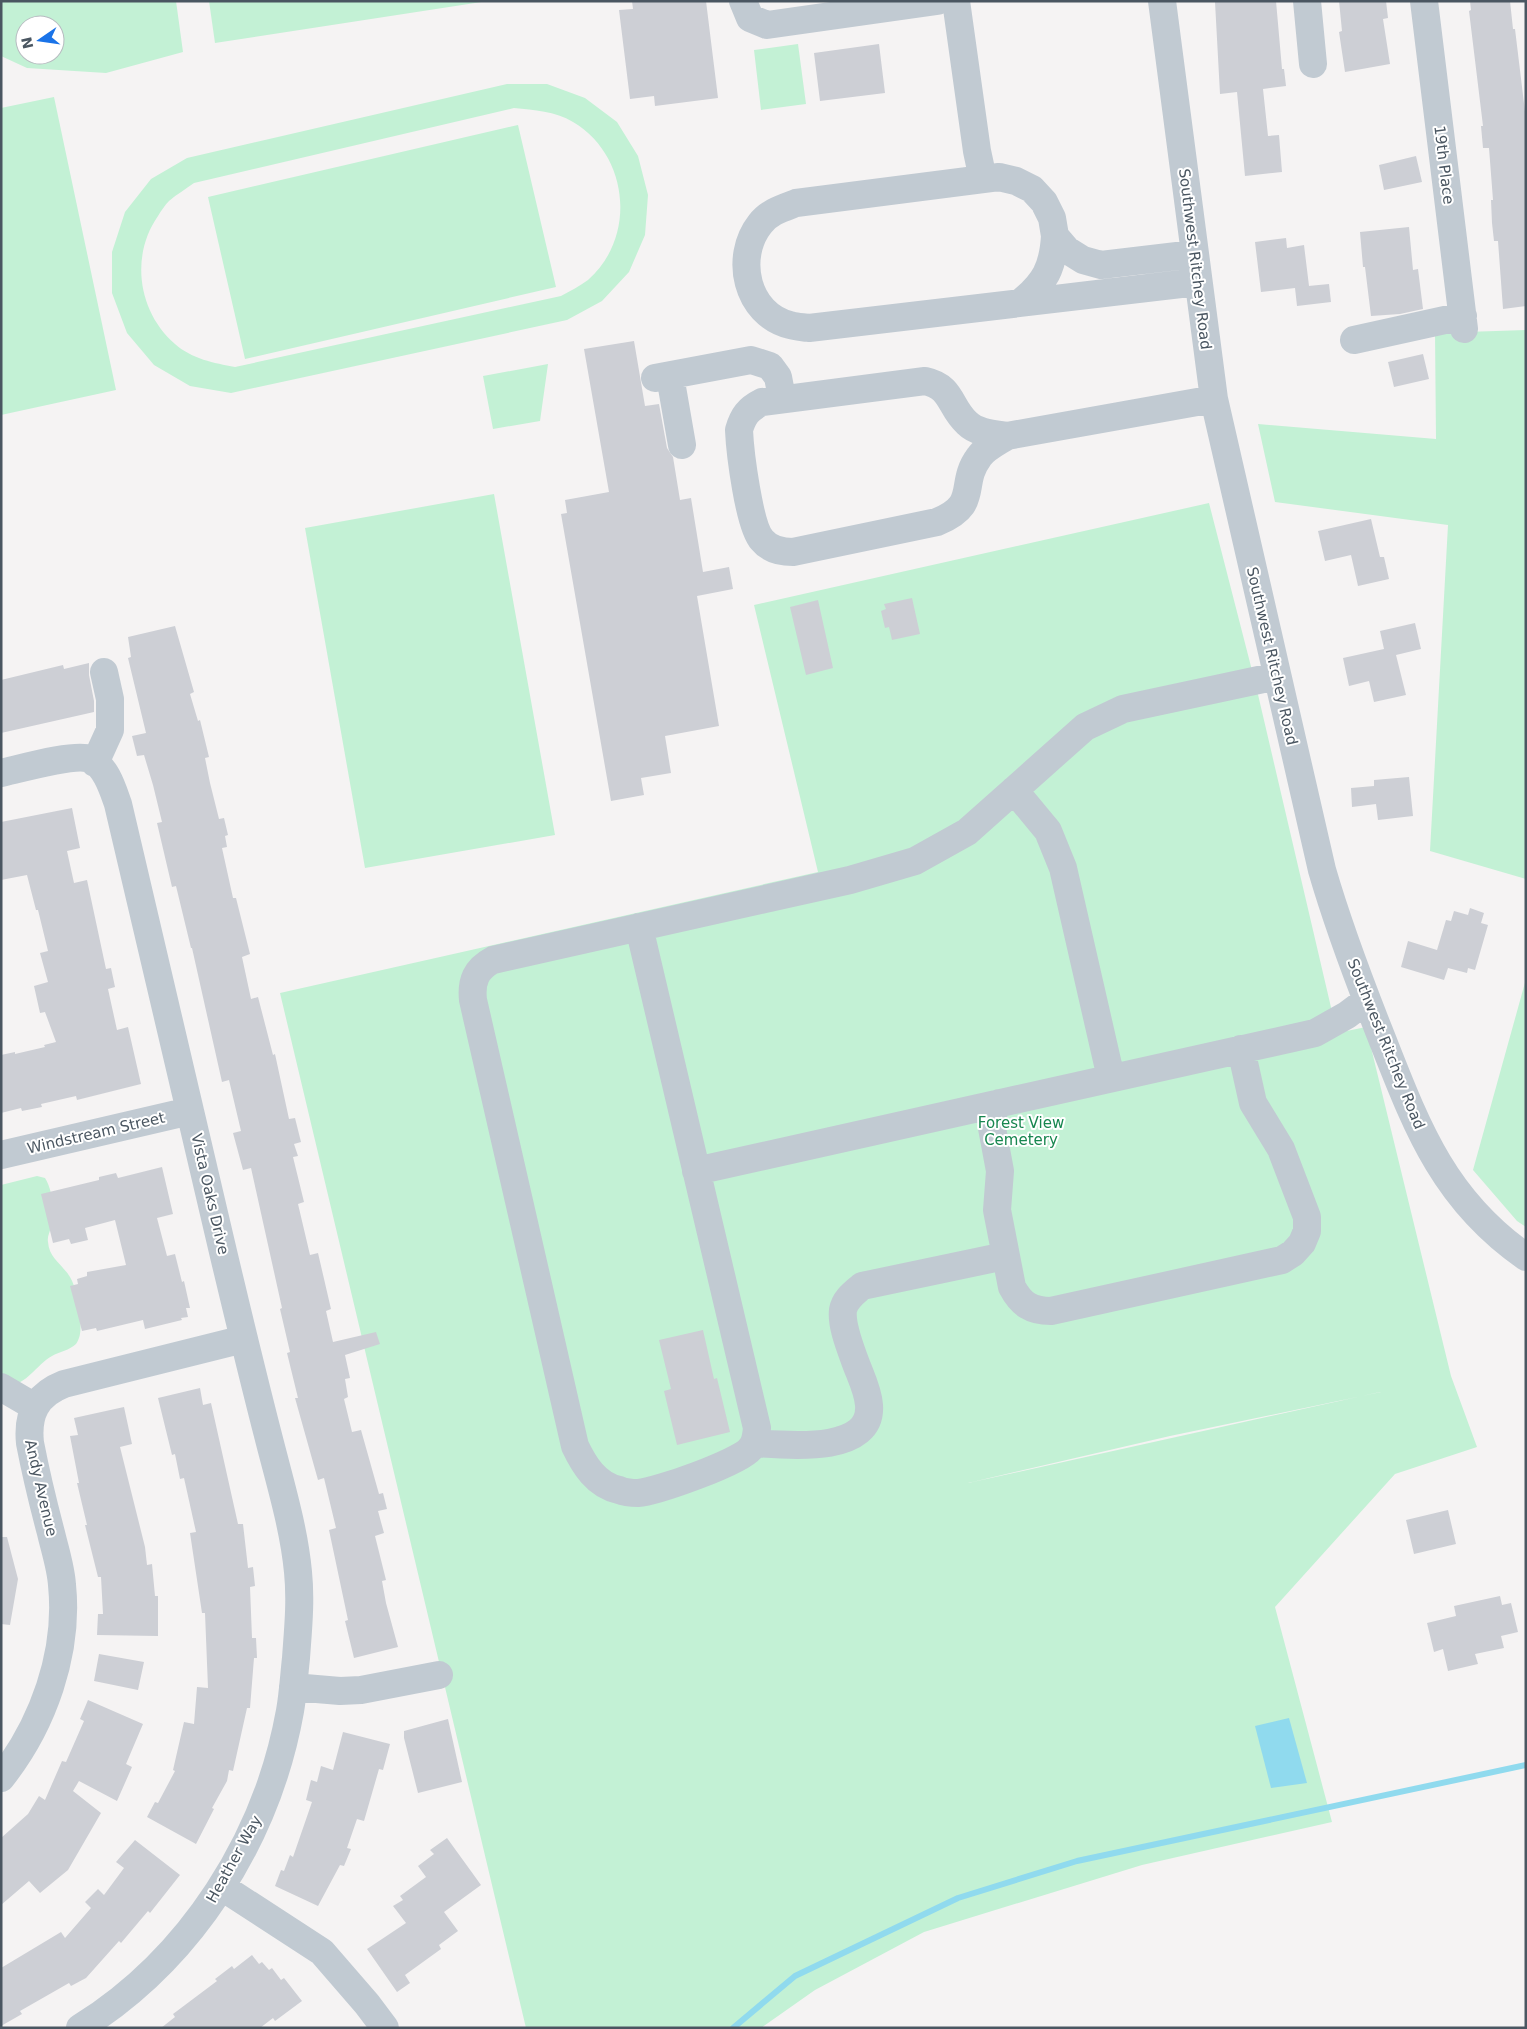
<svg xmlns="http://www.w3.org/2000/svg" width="1527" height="2029" viewBox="0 0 1527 2029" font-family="'DejaVu Sans',sans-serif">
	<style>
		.green { fill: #c3f1d5; fill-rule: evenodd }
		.water { fill: #90daee }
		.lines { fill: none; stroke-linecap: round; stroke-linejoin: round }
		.stream { stroke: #90daee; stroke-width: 6 }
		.building { fill: #cdcfd5 }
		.minor { stroke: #c1cad2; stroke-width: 28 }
		.labels { text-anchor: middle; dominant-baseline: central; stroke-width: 4; stroke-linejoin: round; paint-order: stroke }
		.street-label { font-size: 15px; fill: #4a5661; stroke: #fff }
		.park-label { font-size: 15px; fill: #17864f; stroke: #fff }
	</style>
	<rect width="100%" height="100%" fill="#f5f3f3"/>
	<path class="green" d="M 1,1 L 176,1 L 183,52 L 106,73 L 27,68 L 1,56 ZM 25,25 L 55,25 L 55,55 L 25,55 Z
		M 209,1 L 488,1 L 215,43 Z
		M 798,44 L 806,104 L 761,110 L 754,50 Z
		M 507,84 L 547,84 L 585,98 L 617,122 L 638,156 L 648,195 L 645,235 L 629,272 L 602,301 L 567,320 L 231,393 L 190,386 L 154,365 L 127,333 L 112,293 L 112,252 L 125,212 L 151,179 L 187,158 ZM 514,108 C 534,110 555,111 573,122 C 629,155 637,237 588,280 C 580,286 570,291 561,296 L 235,367 C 214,363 192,359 175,344 C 138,312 130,256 158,216 C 161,211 165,205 169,201 C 177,194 186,189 194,183 Z
		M 54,97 L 116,390 L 1,415 L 1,108 Z
		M 518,125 L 556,287 L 245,359 L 208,197 Z
		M 1526,330 L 1526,879 L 1430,851 L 1448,525 L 1275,502 L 1258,424 L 1436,439 L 1435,333 Z
		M 548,364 L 540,421 L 493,429 L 483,376 Z
		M 494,494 L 555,835 L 365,868 L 305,528 Z
		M 1209,503 L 1256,686 L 1337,1033 L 1366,1027 L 1451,1376 L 1477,1447 L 1395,1474 L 1275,1607 L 1332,1822 L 1142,1865 L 924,1932 L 815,1990 L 761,2028 L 526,2028 L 280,993 L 818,872 L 754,605 ZM 1381,1392 L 1380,1392 L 968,1483 L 1170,1436 Z
		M 1526,979 L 1526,1227 L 1517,1221 L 1473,1170 Z
		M 37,1176 L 45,1178 C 53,1190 55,1214 51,1227 C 50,1232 47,1236 48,1242 C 49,1258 62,1264 70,1277 C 76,1287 78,1302 79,1314 C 81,1323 82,1336 76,1344 C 70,1350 59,1352 52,1356 C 34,1366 25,1390 1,1384 L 1,1185 Z"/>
	<path class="water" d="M 1289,1718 L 1307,1783 L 1271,1788 L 1255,1726 Z"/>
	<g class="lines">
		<path class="stream" d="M 733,2028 L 795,1976 L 958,1898 L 1077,1861 L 1526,1765"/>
	</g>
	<path class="building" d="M 632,1 L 706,1 L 718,98 L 655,106 L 654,96 L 630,99 L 619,10 L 633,9 Z
		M 1276,1 L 1282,69 L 1284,69 L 1286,86 L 1263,89 L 1268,136 L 1279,135 L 1282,172 L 1245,176 L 1237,92 L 1220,94 L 1215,2 Z
		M 1339,1 L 1386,1 L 1388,18 L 1383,19 L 1390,64 L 1345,72 L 1339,32 L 1342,31 Z
		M 1470,1 L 1510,1 L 1513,29 L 1515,29 L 1526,120 L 1526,306 L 1503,309 L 1498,241 L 1494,241 L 1492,223 L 1491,200 L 1493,200 L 1489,148 L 1483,148 L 1481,126 L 1483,126 L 1469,11 L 1471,10 Z
		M 879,44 L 885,93 L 820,101 L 814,53 Z
		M 1416,156 L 1422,182 L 1384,190 L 1379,165 Z
		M 1409,227 L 1413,270 L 1418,269 L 1423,309 L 1400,314 L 1371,316 L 1365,267 L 1363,267 L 1360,232 Z
		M 1286,238 L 1287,248 L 1304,245 L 1309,286 L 1298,287 L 1329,284 L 1331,302 L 1297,306 L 1295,288 L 1261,292 L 1255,242 Z
		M 634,341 L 645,406 L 659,404 L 667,448 L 673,457 L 680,500 L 691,498 L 703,572 L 729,567 L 733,589 L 697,596 L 719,726 L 665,736 L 671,773 L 641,778 L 644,795 L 611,801 L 561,514 L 567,513 L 565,500 L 609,492 L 584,349 Z
		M 1423,354 L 1429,379 L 1394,387 L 1388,362 Z
		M 1371,519 L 1380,557 L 1384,557 L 1389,579 L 1358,586 L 1351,555 L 1325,561 L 1318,531 Z
		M 912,598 L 920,634 L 892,640 L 889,627 L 885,628 L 881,611 L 886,609 L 884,604 Z
		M 818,600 L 833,668 L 806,675 L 790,607 Z
		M 1415,623 L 1421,649 L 1396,655 L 1406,695 L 1374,702 L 1369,681 L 1349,686 L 1343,658 L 1384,649 L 1380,631 Z
		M 175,626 L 194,692 L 190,694 L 198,721 L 200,720 L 209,757 L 205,758 L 210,783 L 219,819 L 224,818 L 228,835 L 225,836 L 227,847 L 222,848 L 233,898 L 236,898 L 250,954 L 242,957 L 251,999 L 258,997 L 273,1055 L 275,1054 L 289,1119 L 295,1118 L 301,1142 L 294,1144 L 298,1156 L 293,1157 L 304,1202 L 298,1204 L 310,1255 L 318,1253 L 331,1309 L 326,1311 L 333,1342 L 376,1332 L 380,1344 L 345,1355 L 350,1378 L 345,1379 L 348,1397 L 344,1399 L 352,1432 L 361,1430 L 379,1494 L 383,1493 L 387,1509 L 378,1511 L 384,1533 L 375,1536 L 386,1580 L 382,1581 L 386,1603 L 398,1647 L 354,1658 L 345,1621 L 348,1620 L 329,1530 L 336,1528 L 324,1478 L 318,1480 L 295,1398 L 298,1398 L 287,1353 L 290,1352 L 280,1309 L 282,1308 L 251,1168 L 243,1170 L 233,1133 L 241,1131 L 229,1080 L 222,1082 L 192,948 L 191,948 L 176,886 L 172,887 L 157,823 L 162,822 L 153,785 L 144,755 L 137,756 L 132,736 L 146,733 L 128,658 L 131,657 L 128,637 Z
		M 89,663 L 89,675 L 94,701 L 94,712 L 1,733 L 1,680 L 63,665 L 64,669 Z
		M 1409,777 L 1413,816 L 1378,820 L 1376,804 L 1352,807 L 1351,788 L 1374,786 L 1374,780 Z
		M 72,808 L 80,848 L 67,851 L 74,883 L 87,880 L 106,969 L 111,968 L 115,987 L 108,989 L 117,1030 L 128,1027 L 141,1084 L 77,1100 L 76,1096 L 41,1104 L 42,1107 L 22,1111 L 21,1108 L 1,1113 L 1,1055 L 15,1052 L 15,1054 L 45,1047 L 44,1045 L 56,1042 L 45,1012 L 40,1013 L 34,986 L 48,982 L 40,953 L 48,951 L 38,910 L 36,910 L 27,875 L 1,880 L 1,822 Z
		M 1470,908 L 1484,913 L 1481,923 L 1488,925 L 1475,970 L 1468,968 L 1467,973 L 1448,968 L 1444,980 L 1401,967 L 1408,941 L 1437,950 L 1446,920 L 1451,921 L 1454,911 L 1468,915 Z
		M 162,1167 L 173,1214 L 157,1218 L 167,1256 L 175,1254 L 182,1282 L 184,1281 L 190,1308 L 186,1308 L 188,1317 L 181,1318 L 182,1320 L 145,1329 L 143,1320 L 97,1331 L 96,1328 L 82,1331 L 70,1286 L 78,1284 L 77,1279 L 87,1276 L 87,1272 L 126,1265 L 115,1220 L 85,1228 L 88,1240 L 71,1244 L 69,1239 L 53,1243 L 41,1194 L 99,1180 L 99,1177 L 116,1173 L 118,1178 Z
		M 703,1330 L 714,1379 L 717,1378 L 730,1432 L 677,1445 L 664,1391 L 671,1389 L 659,1340 Z
		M 200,1388 L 203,1405 L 211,1403 L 238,1524 L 243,1524 L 248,1568 L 253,1567 L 255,1586 L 250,1587 L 252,1638 L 256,1638 L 257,1658 L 254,1658 L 250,1708 L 247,1708 L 233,1771 L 229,1770 L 227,1781 L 212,1808 L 214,1809 L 196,1844 L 147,1817 L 155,1802 L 158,1803 L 175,1771 L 173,1770 L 184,1722 L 194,1724 L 197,1687 L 208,1688 L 205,1613 L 202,1613 L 190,1533 L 196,1532 L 184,1478 L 180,1479 L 175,1454 L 172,1455 L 158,1398 Z
		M 124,1407 L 132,1444 L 120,1447 L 145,1547 L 147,1565 L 152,1564 L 155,1596 L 158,1596 L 158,1636 L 97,1635 L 98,1614 L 103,1614 L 101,1577 L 98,1577 L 85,1525 L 87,1525 L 77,1483 L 79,1483 L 70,1436 L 78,1435 L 74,1418 Z
		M 1448,1510 L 1456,1544 L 1414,1554 L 1406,1520 Z
		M 1,1537 L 7,1537 L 18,1579 L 10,1625 L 1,1624 Z
		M 1500,1596 L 1502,1605 L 1511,1603 L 1518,1632 L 1501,1636 L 1504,1648 L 1475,1654 L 1478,1664 L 1448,1671 L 1443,1649 L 1434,1652 L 1427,1623 L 1456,1616 L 1454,1606 Z
		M 99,1654 L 144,1662 L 138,1690 L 94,1681 Z
		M 88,1700 L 143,1724 L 126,1764 L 132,1767 L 117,1801 L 79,1781 L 73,1791 L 101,1813 L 68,1870 L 40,1893 L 29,1881 L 1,1905 L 1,1838 L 28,1814 L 39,1796 L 45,1800 L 62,1761 L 66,1762 L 84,1721 L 80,1719 Z
		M 448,1719 L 462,1782 L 418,1793 L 404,1738 L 404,1731 Z
		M 343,1732 L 390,1744 L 383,1770 L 379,1769 L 364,1821 L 357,1819 L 347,1848 L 351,1849 L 344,1866 L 340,1865 L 318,1906 L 275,1886 L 281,1870 L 284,1871 L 290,1855 L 293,1857 L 312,1802 L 306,1800 L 311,1780 L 317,1782 L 321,1766 L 333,1770 Z
		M 447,1838 L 481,1885 L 444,1912 L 458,1931 L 439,1945 L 441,1949 L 405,1975 L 410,1983 L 397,1992 L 367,1949 L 406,1923 L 393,1906 L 403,1900 L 400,1896 L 426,1877 L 418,1866 L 434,1854 L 430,1850 Z
		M 135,1840 L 180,1875 L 150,1913 L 148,1911 L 121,1943 L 119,1941 L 86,1978 L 71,1986 L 69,1983 L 20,2011 L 22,2014 L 1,2026 L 1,1968 L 61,1932 L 65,1938 L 91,1908 L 85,1902 L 98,1889 L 104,1895 L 124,1868 L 116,1862 Z
		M 252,1955 L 259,1964 L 262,1962 L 269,1970 L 272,1968 L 281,1980 L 284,1978 L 302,2001 L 275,2021 L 273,2018 L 260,2028 L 161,2028 L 175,2017 L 173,2014 L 217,1981 L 215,1979 L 232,1966 L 234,1969 Z"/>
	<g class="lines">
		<path class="minor" d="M 743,1 L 750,18 L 767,25 L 937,1
			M 956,1 L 977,151 L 983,179
			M 1162,1 L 1214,399 L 1322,870 C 1338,925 1358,978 1379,1031 C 1415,1122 1441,1198 1526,1257
			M 1307,1 L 1313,64
			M 1424,1 L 1464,329
			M 1194,254 L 1101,265 L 1083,260 L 1067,250 L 1055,236 L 1052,218 L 1044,202 L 1032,189 L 1016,181 L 999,177 L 796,203 C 783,208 769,212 760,224 C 734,257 746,314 790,325 C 796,327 803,327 809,328 L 1198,282
			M 1020,303 C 1045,283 1053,268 1055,236
			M 1354,340 L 1463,316
			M 670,376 L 682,445
			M 655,378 L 751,360 L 770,366 L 778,377 L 782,398
			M 1007,436 C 998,442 985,448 979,457 C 958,485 981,504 937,522 L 793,552 C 781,552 770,550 762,540 C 749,526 740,452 739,430 C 743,416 748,409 762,402 L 925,381 C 953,387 949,407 967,423 C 977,433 994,434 1007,436 L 1214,399
			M 95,763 L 110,730 L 110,699 L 104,672
			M 1,773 C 19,769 75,753 90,759 C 106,766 113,790 118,804 C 154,955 189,1106 224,1256 C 239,1319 254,1381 270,1443 C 281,1486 294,1529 298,1572 C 301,1601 298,1630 296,1658 C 294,1676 293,1694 290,1711 C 267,1839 191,1959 80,2028
			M 1014,790 L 1048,831 L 1063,868 L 1111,1078
			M 639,927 L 757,1428 C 756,1436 756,1443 750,1449 C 740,1462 656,1492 638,1493 C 632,1493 624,1492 619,1490 C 596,1485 584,1465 575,1446 L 473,1000 C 471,981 476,969 493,960 L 850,880 L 915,861 L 967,832 L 1085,727 L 1123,709 L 1277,676
			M 999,1103 L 993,1113 L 992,1128 L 1000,1171 L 997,1210 L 1012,1287 C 1021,1304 1031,1311 1051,1311 L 1282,1260 L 1293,1253 L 1302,1243 L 1307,1231 L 1307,1217 L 1281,1149 L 1253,1103 L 1241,1049
			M 1,1155 L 190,1111
			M 696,1171 L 1315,1033 L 1347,1015 L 1367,1000
			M 1,1387 L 35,1407
			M 754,1443 C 785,1445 873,1455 869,1405 C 868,1390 860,1375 855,1361 C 850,1347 841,1325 843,1310 C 845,1299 854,1293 862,1286 L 1005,1256
			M 293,1687 L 340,1691 L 361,1690 L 439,1675
			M 1,1778 C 43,1725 69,1653 62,1585 C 61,1568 55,1550 51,1533 C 43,1503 36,1474 30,1443 C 27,1414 36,1395 64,1384 L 244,1339
			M 222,1887 L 322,1952 L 367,2004 L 385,2028"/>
	</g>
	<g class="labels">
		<g class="street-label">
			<text transform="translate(1444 165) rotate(83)">19th Place</text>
			<text transform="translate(1195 259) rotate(83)">Southwest Ritchey Road</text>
			<text transform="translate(1272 656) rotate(77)">Southwest Ritchey Road</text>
			<text transform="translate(1386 1044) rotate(68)">Southwest Ritchey Road</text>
			<text transform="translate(96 1133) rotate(-13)">Windstream Street</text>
			<text transform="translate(210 1194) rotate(77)">Vista Oaks Drive</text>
			<text transform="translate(41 1488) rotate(77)">Andy Avenue</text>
			<text transform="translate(234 1859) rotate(-61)">Heather Way</text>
		</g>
		<g class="park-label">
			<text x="1021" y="1123">Forest View<tspan x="1021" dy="17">Cemetery</tspan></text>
		</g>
	</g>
	<rect width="1527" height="2029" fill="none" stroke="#4a5661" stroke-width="5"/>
	<g transform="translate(40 40) rotate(257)"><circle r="24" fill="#ffffff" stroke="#b7bbc0"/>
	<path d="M0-4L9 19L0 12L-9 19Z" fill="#1a73e8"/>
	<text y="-8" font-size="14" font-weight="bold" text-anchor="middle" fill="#4a5661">N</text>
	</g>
</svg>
